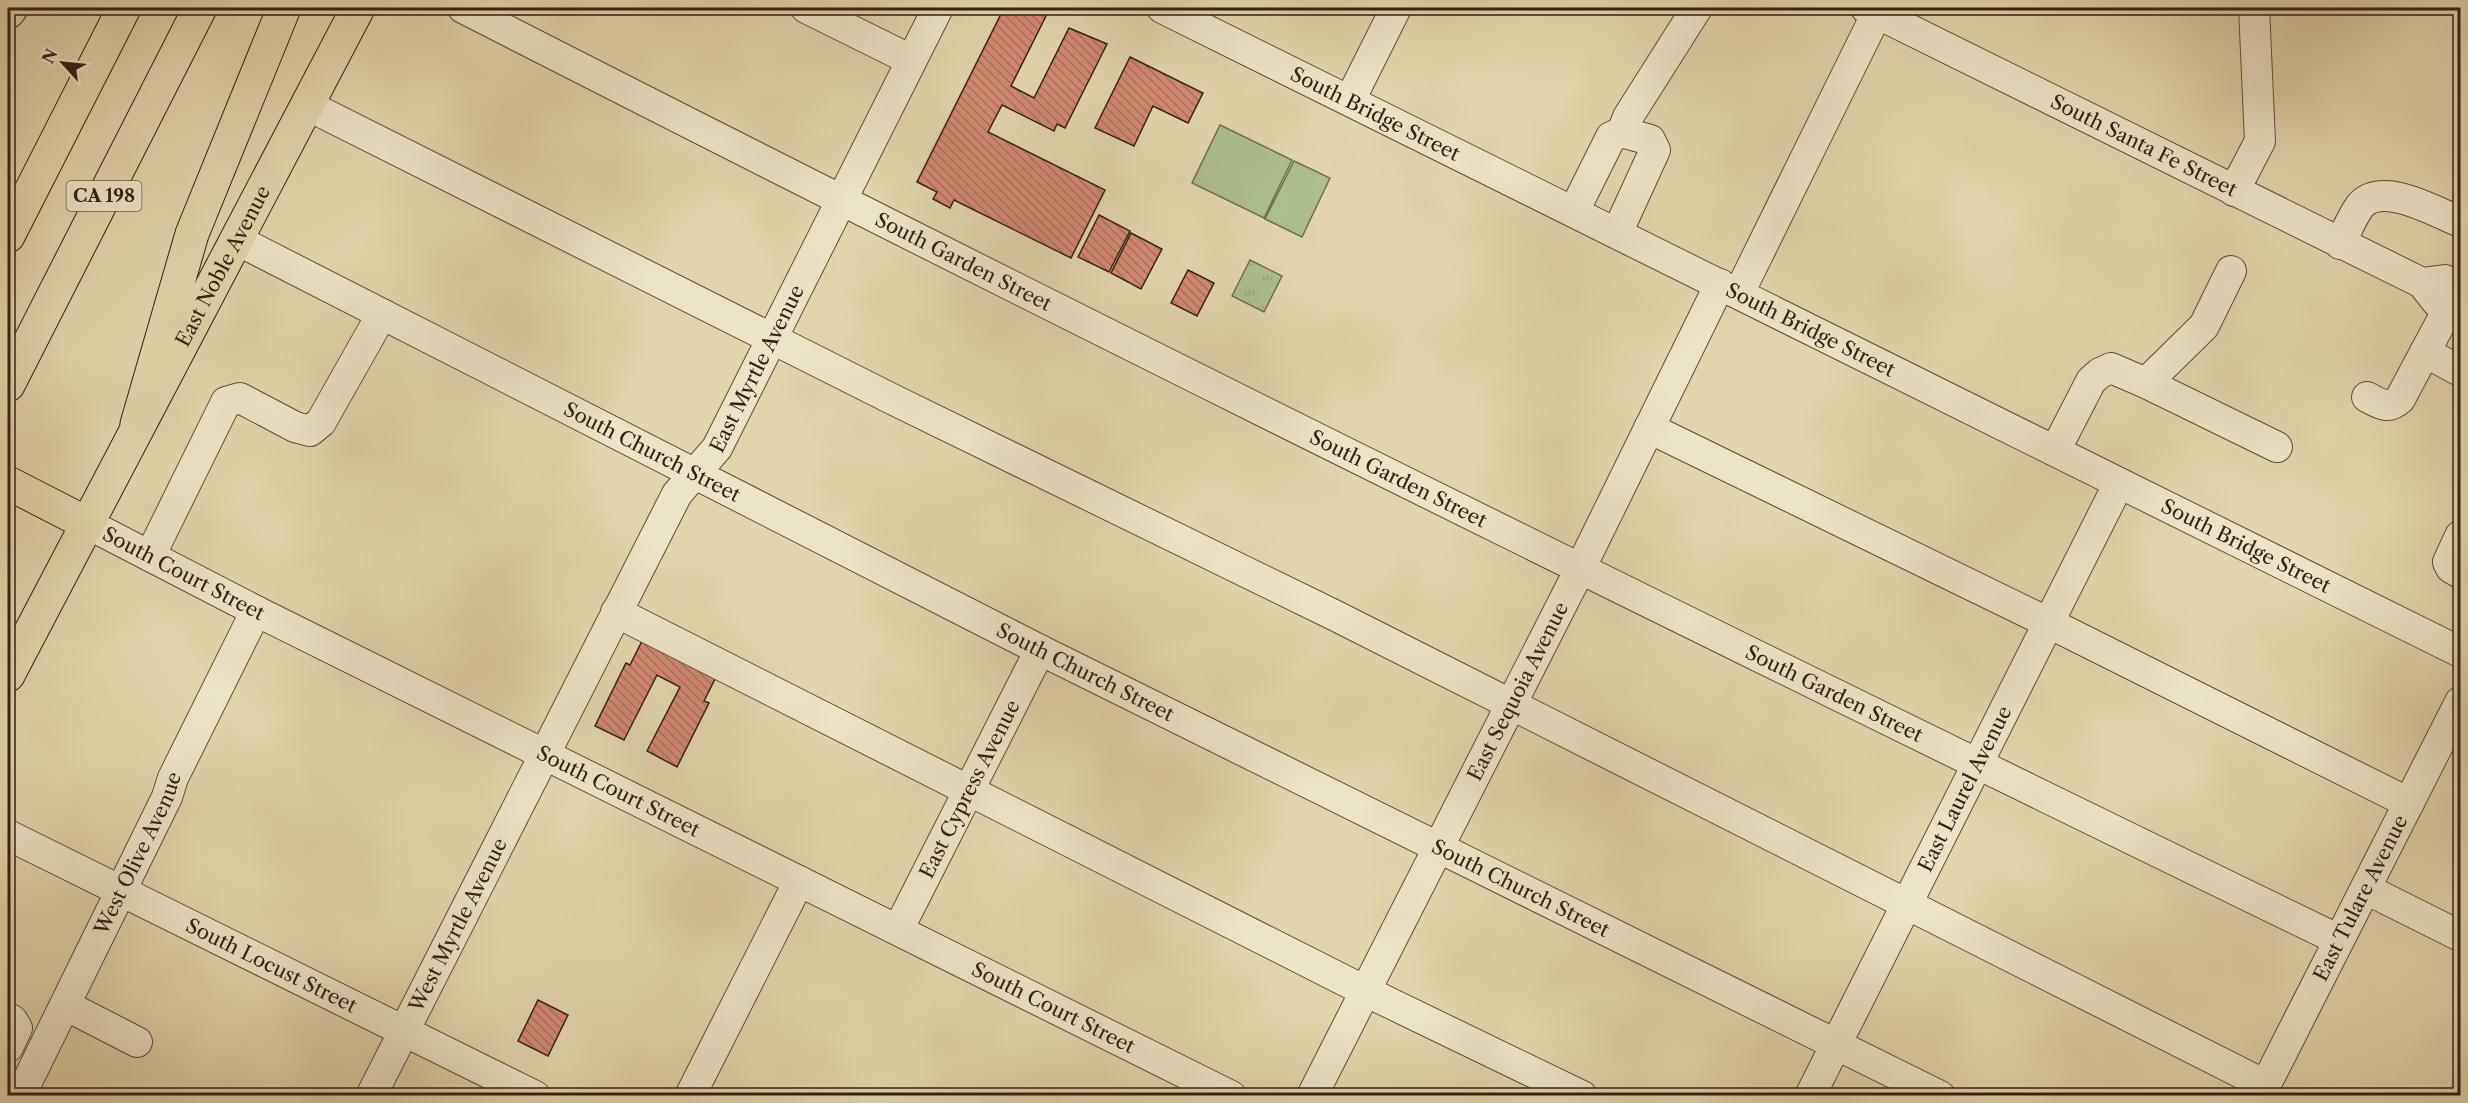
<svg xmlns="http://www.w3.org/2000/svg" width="2468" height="1103" viewBox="0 0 2468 1103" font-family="'Libre Caslon Text',serif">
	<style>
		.grass { fill: url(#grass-tufts); stroke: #707053; stroke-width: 1.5 }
		.pitch { fill: #adbe8e; stroke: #707053; stroke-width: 1.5 }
		.building { fill: url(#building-back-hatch); stroke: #332118; stroke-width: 1.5 }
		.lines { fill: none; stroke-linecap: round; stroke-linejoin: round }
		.minor-casing { stroke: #5f4e3d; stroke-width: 32 }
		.major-casing { stroke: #332118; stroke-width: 35 }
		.highway-casing { stroke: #332118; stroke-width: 35 }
		.minor { stroke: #ece4c8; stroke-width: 30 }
		.major { stroke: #e2d5ab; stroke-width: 33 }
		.highway { stroke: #e2d5ab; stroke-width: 33 }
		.labels { text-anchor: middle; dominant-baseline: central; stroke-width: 5; stroke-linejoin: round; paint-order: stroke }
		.shield { fill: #ece4c8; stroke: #6a5c4d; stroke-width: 1.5 }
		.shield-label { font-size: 18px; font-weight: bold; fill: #332118 }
		.street-label { font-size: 20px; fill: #332118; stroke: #ece4c8 }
	</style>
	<defs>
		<pattern id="grass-tufts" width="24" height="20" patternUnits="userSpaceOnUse" patternTransform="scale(1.5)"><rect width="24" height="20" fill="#adbe8e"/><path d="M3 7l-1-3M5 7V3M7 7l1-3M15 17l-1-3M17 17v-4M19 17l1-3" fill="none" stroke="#95a37a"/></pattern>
		<pattern id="building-back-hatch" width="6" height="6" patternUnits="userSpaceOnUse" patternTransform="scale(1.5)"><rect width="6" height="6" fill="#d38871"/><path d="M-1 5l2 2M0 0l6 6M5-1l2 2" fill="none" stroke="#ac6f5c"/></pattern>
	</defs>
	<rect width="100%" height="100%" fill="#e2d5ab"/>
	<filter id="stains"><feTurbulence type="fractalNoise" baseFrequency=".00333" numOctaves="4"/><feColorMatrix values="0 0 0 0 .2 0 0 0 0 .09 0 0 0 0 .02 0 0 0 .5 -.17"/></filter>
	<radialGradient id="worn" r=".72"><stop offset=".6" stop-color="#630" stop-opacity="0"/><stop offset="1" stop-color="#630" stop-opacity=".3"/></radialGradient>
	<path class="grass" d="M 1250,260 L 1282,276 L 1264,312 L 1232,296 Z"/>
	<path class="pitch" d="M 1220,125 L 1292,160 L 1264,218 L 1192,183 Z
		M 1294,161 L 1330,178 L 1302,237 L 1265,219 Z"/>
	<path class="building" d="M 1004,8 L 1030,8 L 1047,14 L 1011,86 L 1034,98 L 1069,28 L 1107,44 L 1065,128 L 1057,124 L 1054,131 L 1002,105 L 988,132 L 1105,190 L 1071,258 L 954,200 L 950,208 L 933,199 L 937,192 L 917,182 Z
		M 1130,57 L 1203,93 L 1188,123 L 1153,106 L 1134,146 L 1095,128 Z
		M 1099,215 L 1130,231 L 1109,272 L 1078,257 Z
		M 1131,233 L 1162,249 L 1141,289 L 1111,273 Z
		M 1188,270 L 1214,283 L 1197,316 L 1171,303 Z
		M 643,639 L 717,675 L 704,701 L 709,703 L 677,767 L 647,751 L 680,687 L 657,675 L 624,740 L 595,726 L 626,663 L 630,665 Z
		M 538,1000 L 568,1015 L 548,1056 L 518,1041 Z"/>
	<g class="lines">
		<defs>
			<g id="minor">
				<path id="s1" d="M 463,8 C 1085,326 1711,635 2339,940"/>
				<path d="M 806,8 L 911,60"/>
				<path id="s2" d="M 1162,8 L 2460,652"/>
				<path id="s3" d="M 1866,8 L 2422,283 L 2437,302 L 2460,315"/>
				<path d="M 1350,100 L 1396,8"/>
				<path d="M 307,105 L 896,401 L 1334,615 L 2265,1085"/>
				<path d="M 1622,132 L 1628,117 L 1697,8"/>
				<path d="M 2234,191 L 2260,141 L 2254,8"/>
				<path d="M 1574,211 L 1611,137 L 1622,132 L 1650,140 L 1655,150 L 1617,233"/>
				<path id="s4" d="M 237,240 L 1040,650 L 1940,1096"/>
				<path d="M 2340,244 C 2346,232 2352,217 2360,206 C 2382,180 2436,212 2460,222"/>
				<path d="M 2422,283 L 2445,280 L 2460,287"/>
				<path d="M 1739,293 L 1877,13"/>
				<path d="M 2425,352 L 2460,371"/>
				<path d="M 2146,383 L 2204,326 L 2231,271"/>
				<path d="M 2367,397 C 2380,404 2388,410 2400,399 L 2448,309"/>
				<path d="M 1649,428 L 2049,623 L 2409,803"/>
				<path d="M 2055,451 L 2091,381 L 2100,373 L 2111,368 L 2146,383 L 2277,447"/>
				<path id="s5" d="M 86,523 L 256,611 L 1231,1096"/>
				<path d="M 2460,536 L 2448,562 L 2451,568 L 2460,573"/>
				<path d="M 150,556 L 226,402 L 240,398 L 295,427 L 310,431 L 321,422 L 382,314"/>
				<path d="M 616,612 L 1365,991 L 1582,1096"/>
				<path id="s6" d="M 8,835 L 535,1096"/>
				<path d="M 2366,889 L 2460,936"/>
				<path id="s7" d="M 898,930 L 1040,650"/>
				<path d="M 65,1005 L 137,1042"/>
				<path d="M 8,1018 L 12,1020 L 17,1028 L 8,1047"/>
				<path id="s8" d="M 20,1096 L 167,797 L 173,778 L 256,611"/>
				<path id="s9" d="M 371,1096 L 677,494 L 717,448 L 938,8"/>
				<path d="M 690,1096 L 799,881"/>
				<path id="s10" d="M 1312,1096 L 1580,569 L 1720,284"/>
				<path id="s11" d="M 1810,1096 L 2119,483"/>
				<path id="s12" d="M 2260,1096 L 2460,702"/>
			</g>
			<g id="major">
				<path d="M 8,483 L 86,523"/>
				<path id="s13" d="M 8,675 C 123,452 243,231 358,8"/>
			</g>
			<path id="highway" d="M 8,12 L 11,8
				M 8,236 L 124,8
				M 8,385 L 200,8
				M 137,424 L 192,234 L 284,8"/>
		</defs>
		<use href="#minor" class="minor-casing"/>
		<use href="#major" class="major-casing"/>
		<use href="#highway" class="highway-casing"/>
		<use href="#minor" class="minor"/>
		<use href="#major" class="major"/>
		<use href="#highway" class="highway"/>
	</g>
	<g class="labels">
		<rect class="shield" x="66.5" y="181" width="75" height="30" rx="4.5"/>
		<g class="shield-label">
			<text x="104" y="196">CA 198</text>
		</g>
		<g class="street-label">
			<text stroke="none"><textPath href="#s2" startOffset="238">South Bridge Street</textPath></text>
			<text stroke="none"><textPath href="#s3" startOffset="310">South Santa Fe Street</textPath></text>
			<text stroke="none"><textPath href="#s1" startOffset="561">South Garden Street</textPath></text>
			<text stroke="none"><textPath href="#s13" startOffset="462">East Noble Avenue</textPath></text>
			<text stroke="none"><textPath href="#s2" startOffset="724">South Bridge Street</textPath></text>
			<text stroke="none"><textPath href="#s9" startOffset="825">East Myrtle Avenue</textPath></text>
			<text stroke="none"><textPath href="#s4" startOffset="466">South Church Street</textPath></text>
			<text stroke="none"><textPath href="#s1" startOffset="1047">South Garden Street</textPath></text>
			<text stroke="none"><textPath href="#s2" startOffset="1210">South Bridge Street</textPath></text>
			<text stroke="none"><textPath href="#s5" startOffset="110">South Court Street</textPath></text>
			<text stroke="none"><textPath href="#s4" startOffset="952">South Church Street</textPath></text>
			<text stroke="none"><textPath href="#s10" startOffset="454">East Sequoia Avenue</textPath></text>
			<text stroke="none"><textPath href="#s1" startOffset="1533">South Garden Street</textPath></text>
			<text stroke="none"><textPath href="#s11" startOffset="344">East Laurel Avenue</textPath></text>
			<text stroke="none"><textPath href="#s7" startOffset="158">East Cypress Avenue</textPath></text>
			<text stroke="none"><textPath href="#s5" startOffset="596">South Court Street</textPath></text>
			<text stroke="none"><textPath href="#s8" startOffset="270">West Olive Avenue</textPath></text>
			<text stroke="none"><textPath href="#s4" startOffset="1438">South Church Street</textPath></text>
			<text stroke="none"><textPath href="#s12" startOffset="222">East Tulare Avenue</textPath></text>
			<text stroke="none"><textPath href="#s9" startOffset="192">West Myrtle Avenue</textPath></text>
			<text stroke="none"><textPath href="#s6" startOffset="294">South Locust Street</textPath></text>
			<text stroke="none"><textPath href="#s5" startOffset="1082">South Court Street</textPath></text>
		</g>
	</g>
	<rect width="2468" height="1103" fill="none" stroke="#e2d5ab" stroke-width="30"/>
	<rect x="9" y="9" width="2450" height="1085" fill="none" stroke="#332118" stroke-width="3"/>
	<rect x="15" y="15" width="2438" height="1073" fill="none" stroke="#332118" stroke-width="1.5"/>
	<g transform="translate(63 63) rotate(297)" stroke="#ece4c8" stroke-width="4.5" paint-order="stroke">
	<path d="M0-4.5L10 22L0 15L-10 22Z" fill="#332118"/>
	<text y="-9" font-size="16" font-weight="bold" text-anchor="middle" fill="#332118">N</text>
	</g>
	<rect width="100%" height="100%" filter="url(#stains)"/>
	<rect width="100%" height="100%" fill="url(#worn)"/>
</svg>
